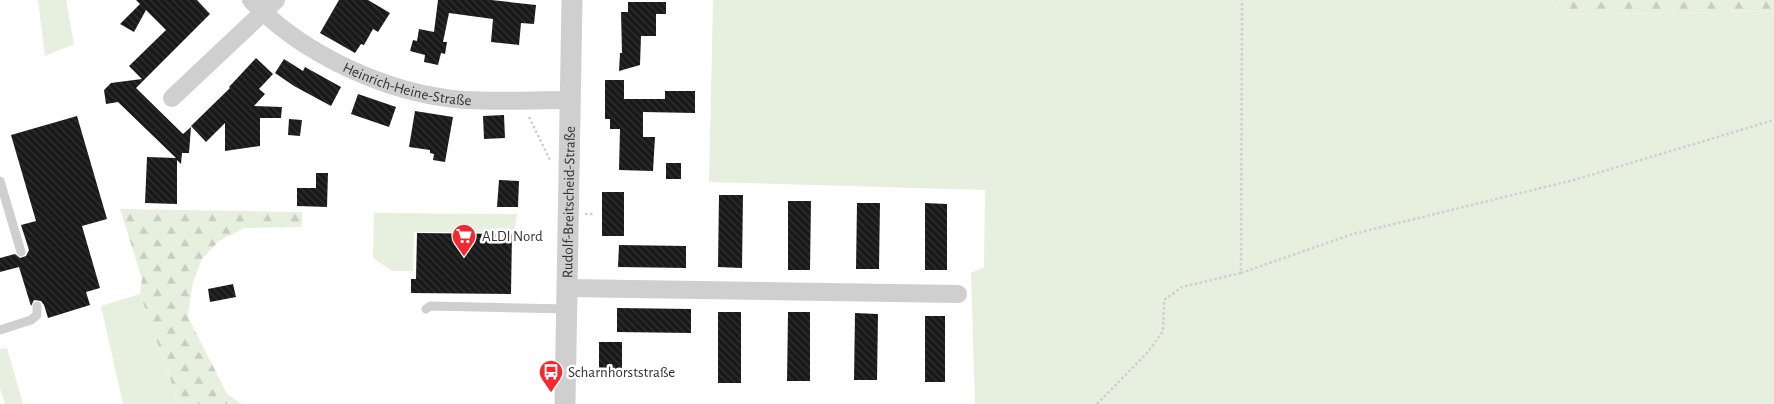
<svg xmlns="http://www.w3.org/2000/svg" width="1774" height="404" viewBox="0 0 1774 404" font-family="'Alegreya Sans',sans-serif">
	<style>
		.green { fill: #e7efdf }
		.forest { fill: url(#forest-firs) }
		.building { fill: url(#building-back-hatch) }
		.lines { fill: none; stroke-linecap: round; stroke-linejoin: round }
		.path { stroke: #cfcfcf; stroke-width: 2.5; stroke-dasharray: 2.5 2.5; stroke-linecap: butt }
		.service { stroke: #cfcfcf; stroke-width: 9 }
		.minor { stroke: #cfcfcf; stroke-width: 18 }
		.tertiary { stroke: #cfcfcf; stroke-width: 21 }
		.labels { text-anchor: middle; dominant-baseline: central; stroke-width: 5; stroke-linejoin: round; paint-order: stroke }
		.street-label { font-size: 15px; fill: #323232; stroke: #fff }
		.poi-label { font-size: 15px; fill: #323232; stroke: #fff; text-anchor: start }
	</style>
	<defs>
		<pattern id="forest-firs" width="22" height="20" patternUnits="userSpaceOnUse" patternTransform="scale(1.25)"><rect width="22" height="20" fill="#e7efdf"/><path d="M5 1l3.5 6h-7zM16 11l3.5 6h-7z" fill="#c7cdc0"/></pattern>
		<pattern id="building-back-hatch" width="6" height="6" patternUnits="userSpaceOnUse" patternTransform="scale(1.25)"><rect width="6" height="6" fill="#191919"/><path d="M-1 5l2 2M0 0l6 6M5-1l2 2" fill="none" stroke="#323232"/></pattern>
	</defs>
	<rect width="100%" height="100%" fill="#fff"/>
	<path class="green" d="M 38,0 L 66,0 L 74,44 L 45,56 Z
		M 713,0 L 1553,0 L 1558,15 L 1774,11 L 1774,404 L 975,404 L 971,273 L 984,267 L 985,190 L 709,182 Z
		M 374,213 L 517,214 L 514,232 L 414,232 L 413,271 L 392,271 L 373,258 Z
		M 140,294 L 179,404 L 123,404 L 101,306 Z
		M 7,348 L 23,404 L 5,404 L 0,389 L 0,349 Z"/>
	<path class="forest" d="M 1553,0 L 1774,0 L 1774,11 L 1558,15 Z
		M 120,209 L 302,212 L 302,227 L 245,228 L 219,241 L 202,259 L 193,282 L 188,317 L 227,394 L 242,404 L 179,404 L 140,294 L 142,279 Z"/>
	<path class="building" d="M 136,0 L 197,0 L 210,14 L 136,88 L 183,134 L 191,127 L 189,153 L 182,153 L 181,164 L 177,160 L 177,204 L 145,203 L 147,157 L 176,158 L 118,102 L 106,104 L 104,90 L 111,83 L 142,79 L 129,66 L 166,30 L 146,10 L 134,32 L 120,24 L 140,4 Z
		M 339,0 L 368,0 L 390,13 L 378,32 L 373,29 L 364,45 L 361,44 L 355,53 L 320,33 Z
		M 438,0 L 491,0 L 536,5 L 534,24 L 521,23 L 519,45 L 491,42 L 493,19 L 449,13 L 443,42 L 447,42 L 445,54 L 441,53 L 438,65 L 424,62 L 425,55 L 410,51 L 413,40 L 417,41 L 419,29 L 434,32 Z
		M 628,2 L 666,2 L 666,14 L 656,14 L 656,36 L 641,36 L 640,65 L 619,71 L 620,53 L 622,53 L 621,12 L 628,12 Z
		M 256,58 L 273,74 L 259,89 L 265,94 L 254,106 L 282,107 L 281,118 L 260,118 L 260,146 L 225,151 L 225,123 L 206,142 L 191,126 L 230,88 L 229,87 Z
		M 284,59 L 303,71 L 305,67 L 341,87 L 331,106 L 294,86 L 275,73 Z
		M 605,80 L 624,80 L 624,99 L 665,99 L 665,91 L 695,91 L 695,113 L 643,112 L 643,137 L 655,137 L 653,171 L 619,170 L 620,129 L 610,129 L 610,119 L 605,119 Z
		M 358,94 L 396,107 L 389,127 L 351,114 Z
		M 415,111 L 453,117 L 445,162 L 433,160 L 434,154 L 430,153 L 430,150 L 409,147 Z
		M 504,115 L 505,138 L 484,139 L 483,116 Z
		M 77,116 L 107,219 L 82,226 L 100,288 L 86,292 L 90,305 L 48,318 L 44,305 L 41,301 L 34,300 L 31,306 L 19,267 L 0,272 L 0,258 L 15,254 L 20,258 L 26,256 L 29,250 L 21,225 L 36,221 L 11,135 Z
		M 289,119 L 302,120 L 300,136 L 288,135 Z
		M 666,163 L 681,163 L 681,179 L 666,179 Z
		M 316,173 L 328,173 L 327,207 L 297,206 L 297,188 L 316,188 Z
		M 499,180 L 519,181 L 518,207 L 497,207 Z
		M 602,192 L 624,192 L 624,236 L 602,236 Z
		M 719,195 L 743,195 L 742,268 L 718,267 Z
		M 788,201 L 811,201 L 810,270 L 788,270 Z
		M 857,203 L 880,203 L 879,269 L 856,269 Z
		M 925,203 L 947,204 L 947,270 L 925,270 Z
		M 417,233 L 512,234 L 511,294 L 411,293 L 411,279 L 416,279 Z
		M 619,245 L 686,246 L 686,268 L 618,267 Z
		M 233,284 L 236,297 L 210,302 L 208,289 Z
		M 617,308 L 691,309 L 691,333 L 617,332 Z
		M 718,312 L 741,312 L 741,383 L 718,383 Z
		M 788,312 L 810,312 L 810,381 L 787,381 Z
		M 855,313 L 878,314 L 877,380 L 854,380 Z
		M 925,316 L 945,316 L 945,382 L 925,382 Z
		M 599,342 L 622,342 L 622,376 L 599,376 Z"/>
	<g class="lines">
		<path class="path" d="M 529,117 L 551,162
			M 585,214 L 594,214
			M 1241,273 L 1353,234 L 1574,180 L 1774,120
			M 1097,404 L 1148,352 L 1163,331 L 1164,300 L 1182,287 L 1241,273 L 1242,0"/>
		<path class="service" d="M 0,181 L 21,252
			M 426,309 L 430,306 L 567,309
			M 0,330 L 31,320 L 37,315 L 37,306"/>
		<g class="minor">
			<path id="s1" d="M 251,0 C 303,55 388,94 464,100 C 499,102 535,100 570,100"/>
			<path d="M 172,98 L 276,0"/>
			<path d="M 568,288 L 958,294"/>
		</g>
		<path class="tertiary" id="s2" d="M 565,404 L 572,0"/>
	</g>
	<defs>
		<symbol id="supermarket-pin" viewBox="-11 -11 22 30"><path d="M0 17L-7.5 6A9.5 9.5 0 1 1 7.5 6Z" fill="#f32930" stroke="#fff"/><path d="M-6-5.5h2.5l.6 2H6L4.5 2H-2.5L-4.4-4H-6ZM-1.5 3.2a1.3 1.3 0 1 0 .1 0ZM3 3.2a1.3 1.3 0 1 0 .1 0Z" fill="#fff"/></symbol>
		<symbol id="bus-pin" viewBox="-11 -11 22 30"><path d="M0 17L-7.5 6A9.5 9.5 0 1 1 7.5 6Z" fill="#f32930" stroke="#fff"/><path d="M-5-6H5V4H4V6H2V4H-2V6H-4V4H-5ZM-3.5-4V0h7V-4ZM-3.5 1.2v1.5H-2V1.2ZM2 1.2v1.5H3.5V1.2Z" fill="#fff"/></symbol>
	</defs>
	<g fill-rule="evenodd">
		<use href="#supermarket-pin" x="450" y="222" width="28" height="38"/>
		<use href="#bus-pin" x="537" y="358" width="28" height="38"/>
	</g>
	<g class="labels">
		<g class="street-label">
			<text stroke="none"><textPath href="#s1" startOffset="181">Heinrich-Heine-Straße</textPath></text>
			<text stroke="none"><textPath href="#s2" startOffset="202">Rudolf-Breitscheid-Straße</textPath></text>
		</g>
		<g class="poi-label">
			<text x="482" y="236">ALDI Nord</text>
			<text x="568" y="372">Scharnhorststraße</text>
		</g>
	</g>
</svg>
